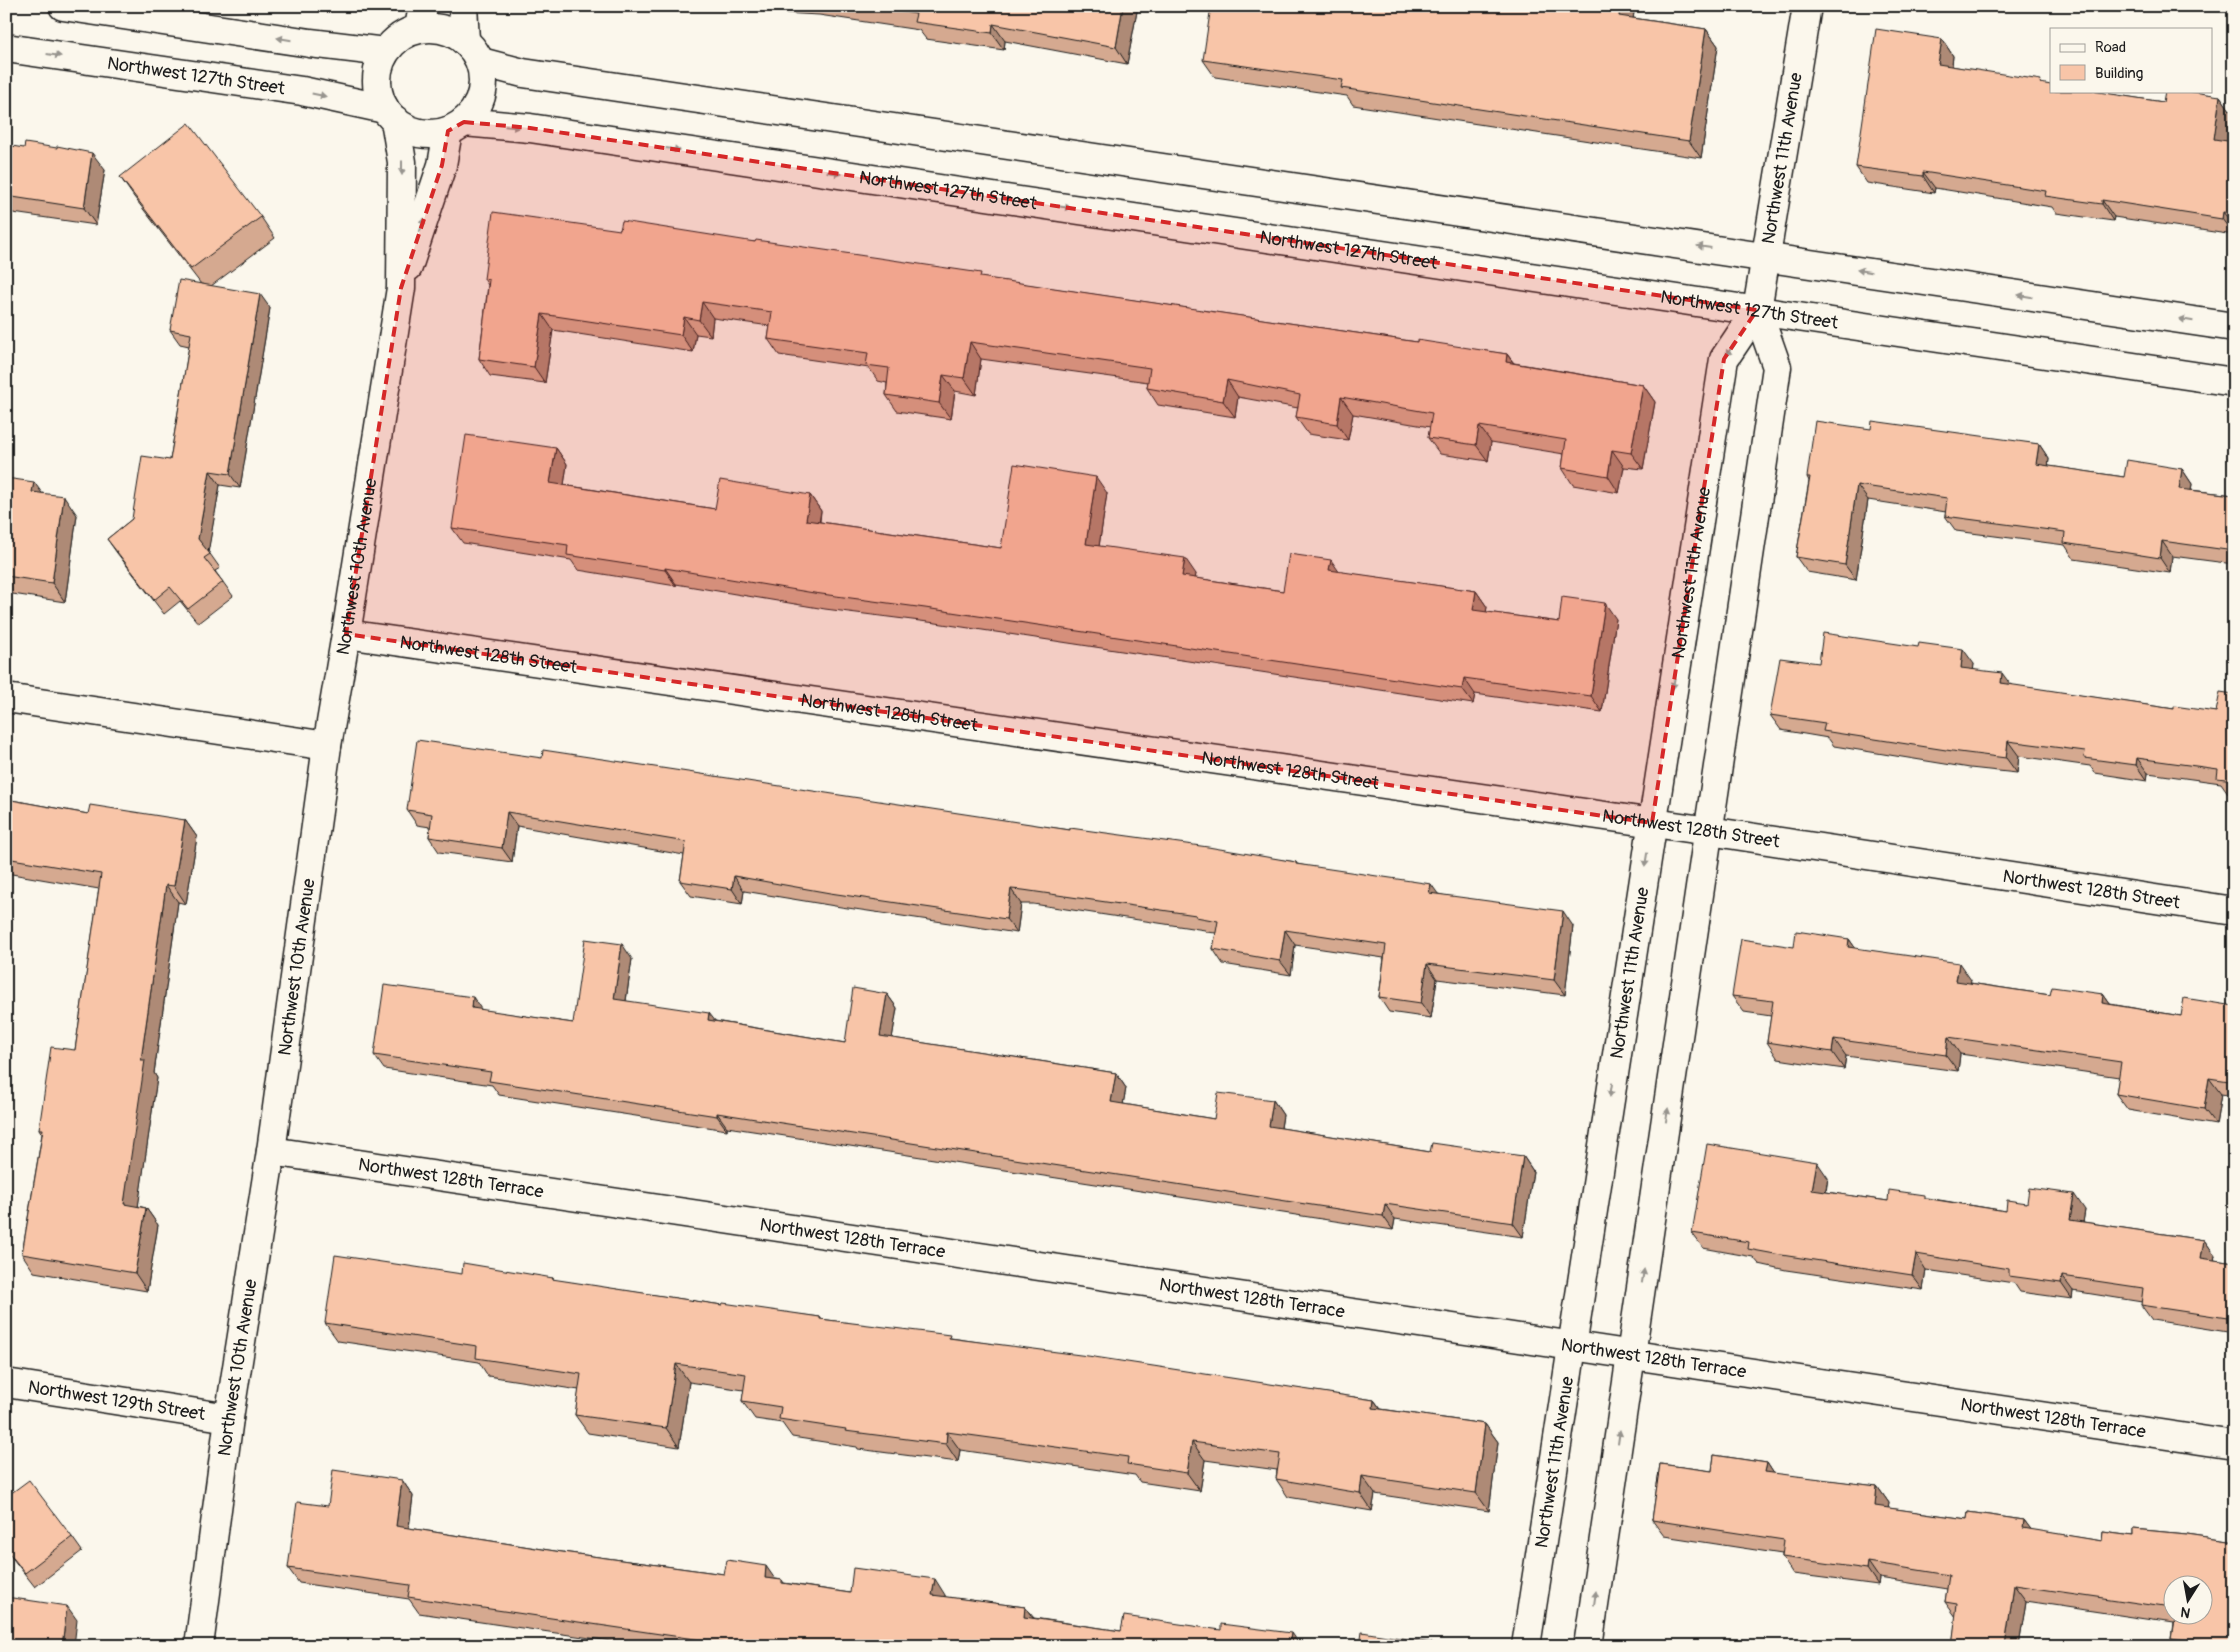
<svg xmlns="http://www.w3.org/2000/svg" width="2240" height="1652" viewBox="0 0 2240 1652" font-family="Pangolin,sans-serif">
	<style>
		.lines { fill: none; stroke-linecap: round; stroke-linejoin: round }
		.street-casing { stroke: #1c1c1c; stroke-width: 31 }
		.secondary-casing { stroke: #1c1c1c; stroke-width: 31 }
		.street { stroke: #fbf7ec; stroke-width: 28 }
		.secondary { stroke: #fbf7ec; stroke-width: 28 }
		.wall { fill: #d5a990; stroke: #1c1c1c; fill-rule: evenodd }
		.shaded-wall { fill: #ae8a76; stroke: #1c1c1c }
		.building { fill: #f8c5a8; stroke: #1c1c1c }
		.oneway { fill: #97948e }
		.marked { fill: #d62828; fill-opacity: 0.2; stroke: #d62828; stroke-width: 4; stroke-dasharray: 10 6; stroke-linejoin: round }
		.labels { text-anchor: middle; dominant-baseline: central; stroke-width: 4; stroke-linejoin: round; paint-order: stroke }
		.street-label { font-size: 18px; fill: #1c1c1c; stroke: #fbf7ec }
	</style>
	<rect width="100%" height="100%" fill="#fbf7ec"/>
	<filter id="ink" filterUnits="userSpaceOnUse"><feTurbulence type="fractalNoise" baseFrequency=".02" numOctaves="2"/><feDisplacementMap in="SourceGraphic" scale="10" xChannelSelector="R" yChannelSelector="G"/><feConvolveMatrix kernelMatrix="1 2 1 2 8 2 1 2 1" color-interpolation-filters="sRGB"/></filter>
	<g filter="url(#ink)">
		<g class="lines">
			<defs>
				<g id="street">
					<path d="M 463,6 L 465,40"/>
					<path d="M 419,28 L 423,6"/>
					<path d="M 408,267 L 442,165 L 448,131"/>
					<path id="s1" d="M 346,634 L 1709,831 L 2234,911"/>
					<path d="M 6,698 L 327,746"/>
					<path id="s2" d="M 271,1151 L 2234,1445"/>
					<path id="s3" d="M 6,1383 L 229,1418"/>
					<path id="s4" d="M 199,1646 L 229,1418 L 271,1151 L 327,746 L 346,634 L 401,288 L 402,162 L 395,120"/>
					<path id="s5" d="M 1526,1646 L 1724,359 L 1757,310 L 1807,6"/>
					<path d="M 1588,1646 L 1777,367 L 1757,310"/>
				</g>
				<g id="secondary">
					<path d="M 63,6 L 310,43 L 385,52"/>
					<circle cx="430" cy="81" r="53"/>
					<path id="s6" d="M 6,48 L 302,91 L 385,109"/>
					<path d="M 481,62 L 523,73 L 2234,327"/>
					<path id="s7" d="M 464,122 L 530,128 L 2234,382"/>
				</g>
			</defs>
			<use href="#street" class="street-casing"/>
			<use href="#secondary" class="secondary-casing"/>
			<use href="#street" class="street"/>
			<use href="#secondary" class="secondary"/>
		</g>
		<path class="wall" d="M 754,6 L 1138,6 L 1127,64 L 1005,41 L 1004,50 L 926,39 L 919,30 L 819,15 L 782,13 L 780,10 Z
			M 1336,6 L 1635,6 L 1633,18 L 1706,29 L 1718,46 L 1701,158 L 1353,105 L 1347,96 L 1215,77 L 1203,60 L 1335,10 Z
			M 1942,39 L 1953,56 L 1952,66 L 2043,84 L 2163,102 L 2220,96 L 2232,113 L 2227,141 L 2234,142 L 2234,235 L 2114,217 L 2113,221 L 2056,213 L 2052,207 L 1935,188 L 1934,193 L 1867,183 L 1856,167 Z
			M 6,145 L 105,170 L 96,225 L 6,212 Z
			M 120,177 L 261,217 L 275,238 L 211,286 L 270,308 L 240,488 L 220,485 L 208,551 L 220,568 L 215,571 L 233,596 L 198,623 L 180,601 L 164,614 L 117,553 L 107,539 L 132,519 L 170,460 L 189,346 L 180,344 L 170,330 L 201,284 L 134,197 Z
			M 620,230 L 755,242 L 984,278 L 1417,342 L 1507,354 L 1514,363 L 1643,385 L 1655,402 L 1643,469 L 1624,467 L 1619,493 L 1573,485 L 1562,468 L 1564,454 L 1491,442 L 1488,461 L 1440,454 L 1428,438 L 1430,427 L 1353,414 L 1348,440 L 1308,434 L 1296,417 L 1298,408 L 1238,397 L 1235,417 L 1158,405 L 1147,388 L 1148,382 L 981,359 L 976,395 L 955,391 L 951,419 L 897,411 L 886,395 L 887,383 L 878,381 L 869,368 L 779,355 L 768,339 L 770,326 L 713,318 L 711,336 L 696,334 L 693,352 L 553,330 L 545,383 L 490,376 L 479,359 L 488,285 L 484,279 Z
			M 1871,429 L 2039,444 L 2049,459 L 2048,466 L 2124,477 L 2182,469 L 2192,484 L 2191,490 L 2234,495 L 2234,564 L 2172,556 L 2170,573 L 2074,559 L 2065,545 L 1956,531 L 1945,516 L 1946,512 L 1868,500 L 1856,580 L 1807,572 L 1796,557 L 1809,481 L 1807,477 Z
			M 556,448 L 567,464 L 564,485 L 715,509 L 810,495 L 821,511 L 820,522 L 1001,548 L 1107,493 L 1099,546 L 1196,574 L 1195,578 L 1283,591 L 1339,572 L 1476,591 L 1487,607 L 1486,612 L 1559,622 L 1616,619 L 1602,712 L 1475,694 L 1473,704 L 936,623 L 825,609 L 676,584 L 676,586 L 578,570 L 571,560 L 463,543 L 452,528 Z
			M 6,478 L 42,493 L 77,515 L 65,602 L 6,593 Z
			M 1819,663 L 1974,664 L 1973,669 L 2010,685 L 2174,709 L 2216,712 L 2234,694 L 2234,794 L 2228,793 L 2221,783 L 2148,773 L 2147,781 L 2095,773 L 2090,766 L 2019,756 L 2017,773 L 1970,768 L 1834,746 L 1828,738 L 1781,730 L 1770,715 Z
			M 542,758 L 1070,830 L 1296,862 L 1297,864 L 1438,894 L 1573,926 L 1565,995 L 1437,979 L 1431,1018 L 1389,1012 L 1379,997 L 1384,958 L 1295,945 L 1291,975 L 1223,964 L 1213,949 L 1216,933 L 1206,932 L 1205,930 L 1033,904 L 1021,904 L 1017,933 L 841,907 L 744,891 L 742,904 L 691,896 L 680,881 L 684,855 L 517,826 L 512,862 L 439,852 L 429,837 L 430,827 L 417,825 L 407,810 Z
			M 6,799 L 88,814 L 185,820 L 197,837 L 186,904 L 178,902 L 154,1073 L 157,1078 L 138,1206 L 146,1208 L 158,1225 L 147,1291 L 34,1272 L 22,1254 L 42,1134 L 39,1129 L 75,1050 L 99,889 L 6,873 Z
			M 1849,939 L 1855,948 L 1971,980 L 1970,983 L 2050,995 L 2103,994 L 2110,1004 L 2181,1016 L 2234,1006 L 2234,1096 L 2221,1094 L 2216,1125 L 2128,1110 L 2116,1094 L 2119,1077 L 1960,1054 L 1958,1071 L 1846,1056 L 1844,1069 L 1778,1059 L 1767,1042 L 1771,1016 L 1744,1012 L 1732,996 L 1794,947 Z
			M 632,959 L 626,1001 L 715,1021 L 845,1043 L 887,994 L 897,1008 L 892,1038 L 1116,1073 L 1126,1088 L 1123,1104 L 1214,1119 L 1273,1100 L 1283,1115 L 1281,1128 L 1430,1152 L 1523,1156 L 1533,1171 L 1523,1237 L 1395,1219 L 1393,1230 L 727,1127 L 727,1130 L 499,1095 L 492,1085 L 384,1069 L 374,1055 L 482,1010 L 573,1023 Z
			M 1828,1178 L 1826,1192 L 1888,1201 L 1927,1198 L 2006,1211 L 2027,1203 L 2085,1210 L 2083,1222 L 2204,1240 L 2215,1255 L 2214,1260 L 2234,1263 L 2234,1333 L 2152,1320 L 2141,1305 L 2142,1302 L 2073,1291 L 2072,1299 L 2020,1292 L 2014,1283 L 1926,1270 L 1923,1290 L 1786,1270 L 1759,1264 L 1753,1257 L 1703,1248 L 1692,1233 Z
			M 553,1278 L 554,1280 L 722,1305 L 820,1317 L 821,1319 L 1374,1400 L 1381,1409 L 1485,1424 L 1498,1442 L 1489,1511 L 1375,1494 L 1372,1511 L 1288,1497 L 1276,1479 L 1277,1470 L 1205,1460 L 1200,1491 L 1140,1482 L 1135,1475 L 960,1450 L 958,1462 L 858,1449 L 857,1447 L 792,1437 L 782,1423 L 755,1419 L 742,1401 L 744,1390 L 689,1382 L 679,1447 L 588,1433 L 575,1415 L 579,1390 L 488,1376 L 479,1362 L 338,1341 L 325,1323 Z
			M 1714,1455 L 1767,1463 L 1774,1474 L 1877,1486 L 1889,1503 L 1888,1508 L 1967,1519 L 1968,1512 L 2024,1520 L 2031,1530 L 2102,1541 L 2103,1532 L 2133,1536 L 2133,1529 L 2186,1534 L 2234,1541 L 2234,1646 L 2177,1646 L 2171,1638 L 2173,1623 L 2026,1601 L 2019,1646 L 1952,1646 L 1956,1617 L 1945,1602 L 1947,1589 L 1879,1578 L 1878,1585 L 1793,1574 L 1782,1557 L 1782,1554 L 1664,1536 L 1652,1520 L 1660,1464 L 1712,1471 ZM 2172,1584 L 2202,1584 L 2202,1614 L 2172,1614 Z
			M 402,1480 L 413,1496 L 409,1528 L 555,1551 L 724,1574 L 776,1579 L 782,1580 L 784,1583 L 850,1593 L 945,1595 L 945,1597 L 1025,1607 L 1034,1618 L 1121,1631 L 1300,1646 L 645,1646 L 419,1613 L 409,1599 L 299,1583 L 288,1568 L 328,1506 Z
			M 6,1497 L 72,1537 L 82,1551 L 35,1587 L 6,1550 Z"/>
		<path class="shaded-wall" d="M 1123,6 L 1138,6 L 1127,64 L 1116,47 Z
			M 1620,6 L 1635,6 L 1631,33 L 1619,16 Z
			M 993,24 L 1005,41 L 1004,50 L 992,33 Z
			M 1706,29 L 1718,46 L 1701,158 L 1689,141 Z
			M 1942,39 L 1953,56 L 1950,81 L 1938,64 Z
			M 2220,96 L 2232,113 L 2225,155 L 2214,139 Z
			M 92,153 L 105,170 L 96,225 L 84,208 Z
			M 1923,172 L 1935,188 L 1934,193 L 1923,176 Z
			M 2102,200 L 2114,217 L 2113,221 L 2102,204 Z
			M 2223,212 L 2234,226 L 2234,235 L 2222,219 Z
			M 260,294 L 270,308 L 240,488 L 230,474 Z
			M 702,302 L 713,318 L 711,336 L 699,320 Z
			M 542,314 L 553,330 L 545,383 L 534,367 Z
			M 684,317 L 696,334 L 693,352 L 681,335 Z
			M 970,342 L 981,359 L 976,395 L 964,378 Z
			M 1507,354 L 1518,370 L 1506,362 Z
			M 943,375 L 955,391 L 951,419 L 939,403 Z
			M 1227,380 L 1238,397 L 1235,417 L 1223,401 Z
			M 1643,385 L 1655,402 L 1643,469 L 1631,453 Z
			M 1341,397 L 1353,414 L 1348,440 L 1337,424 Z
			M 1479,426 L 1491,442 L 1488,461 L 1476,445 Z
			M 2039,444 L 2049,459 L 2047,479 L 2036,464 Z
			M 556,448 L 567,464 L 562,499 L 550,483 Z
			M 1612,450 L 1624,467 L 1619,493 L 1608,476 Z
			M 2182,469 L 2192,484 L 2189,504 L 2179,489 Z
			M 210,471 L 220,485 L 208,553 L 198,539 Z
			M 1096,477 L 1107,493 L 1097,560 L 1086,544 Z
			M 34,482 L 47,500 L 32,492 Z
			M 1857,485 L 1868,500 L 1856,580 L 1845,565 Z
			M 810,495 L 821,511 L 817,536 L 806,520 Z
			M 64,496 L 77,515 L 65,602 L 52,583 Z
			M 2162,541 L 2172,556 L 2170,573 L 2160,558 Z
			M 1185,558 L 1196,574 L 1193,591 L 1182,576 Z
			M 1331,560 L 1342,576 L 1329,570 Z
			M 665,568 L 676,584 L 676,586 L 665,570 Z
			M 1476,591 L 1487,607 L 1484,626 L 1473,610 Z
			M 1605,603 L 1616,619 L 1602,712 L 1591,696 Z
			M 1963,649 L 1974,664 L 1972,683 L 1961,668 Z
			M 2002,673 L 2013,688 L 2001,683 Z
			M 1464,678 L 1475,694 L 1473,704 L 1462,689 Z
			M 2008,741 L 2019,756 L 2017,773 L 2006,758 Z
			M 2137,758 L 2148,773 L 2147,781 L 2136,765 Z
			M 507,812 L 517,826 L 512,862 L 502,848 Z
			M 185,820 L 197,837 L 186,904 L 174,886 Z
			M 734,876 L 744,891 L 742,904 L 732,889 Z
			M 1431,884 L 1441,898 L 1429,893 Z
			M 166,885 L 178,902 L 154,1073 L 157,1078 L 136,1221 L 124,1204 L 141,1060 Z
			M 1011,889 L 1021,904 L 1017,933 L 1006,919 Z
			M 1563,911 L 1573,926 L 1565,995 L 1554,980 Z
			M 1285,930 L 1295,945 L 1291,975 L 1280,961 Z
			M 1849,939 L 1861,956 L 1848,947 Z
			M 622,944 L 632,959 L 624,1014 L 614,999 Z
			M 1959,963 L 1971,980 L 1968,997 L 1956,981 Z
			M 1427,964 L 1437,979 L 1431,1018 L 1421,1003 Z
			M 887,994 L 897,1008 L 890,1051 L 880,1036 Z
			M 2103,994 L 2115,1011 L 2102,1003 Z
			M 473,997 L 483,1012 L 472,1008 Z
			M 709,1013 L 720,1027 L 708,1020 Z
			M 1948,1037 L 1960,1054 L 1958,1071 L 1946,1055 Z
			M 1834,1039 L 1846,1056 L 1844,1069 L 1832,1052 Z
			M 2232,1062 L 2234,1065 L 2234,1088 L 2229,1081 Z
			M 1116,1073 L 1126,1088 L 1121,1116 L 1111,1102 Z
			M 2209,1078 L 2221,1094 L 2216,1125 L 2204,1109 Z
			M 1273,1100 L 1283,1115 L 1279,1140 L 1269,1126 Z
			M 717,1113 L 727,1127 L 727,1130 L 717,1116 Z
			M 1523,1156 L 1533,1171 L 1523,1237 L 1513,1223 Z
			M 1817,1162 L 1828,1178 L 1823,1205 L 1812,1190 Z
			M 2074,1194 L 2085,1210 L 2081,1236 L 2070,1220 Z
			M 1385,1204 L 1395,1219 L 1393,1230 L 1383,1216 Z
			M 146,1208 L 158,1225 L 147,1291 L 135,1273 Z
			M 2204,1240 L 2215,1255 L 2212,1274 L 2201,1258 Z
			M 1916,1254 L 1926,1270 L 1923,1290 L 1912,1275 Z
			M 2062,1276 L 2073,1291 L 2072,1299 L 2061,1283 Z
			M 676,1364 L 689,1382 L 679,1447 L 666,1428 Z
			M 1374,1400 L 1387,1418 L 1373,1408 Z
			M 1485,1424 L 1498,1442 L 1489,1511 L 1476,1493 Z
			M 947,1432 L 960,1450 L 958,1462 L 946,1444 Z
			M 1192,1442 L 1205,1460 L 1200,1491 L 1187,1473 Z
			M 1767,1463 L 1778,1480 L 1765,1472 Z
			M 1362,1476 L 1375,1494 L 1372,1511 L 1360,1493 Z
			M 402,1480 L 413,1496 L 407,1542 L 396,1526 Z
			M 1877,1486 L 1889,1503 L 1886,1523 L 1875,1506 Z
			M 2024,1520 L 2036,1536 L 2023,1528 Z
			M 1868,1562 L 1879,1578 L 1878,1585 L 1867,1569 Z
			M 766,1566 L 777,1582 L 765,1578 Z
			M 935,1579 L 945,1595 L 943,1611 L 932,1595 Z
			M 2014,1585 L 2026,1601 L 2019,1646 L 2005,1646 Z
			M 67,1606 L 77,1620 L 74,1646 L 62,1646 Z
			M 1025,1607 L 1036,1622 L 1024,1617 Z
			M 1291,1633 L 1300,1646 L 1289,1646 Z"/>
		<path class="building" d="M 863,6 L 1123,6 L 1116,47 L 993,24 L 992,33 L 914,22 L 916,14 Z
			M 1211,6 L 1310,6 L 1335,10 L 1336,6 L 1620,6 L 1619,16 L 1706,29 L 1689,141 L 1341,88 L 1343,80 L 1203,60 Z
			M 1876,29 L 1942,39 L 1938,64 L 2041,80 L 2040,83 L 2051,85 L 2051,91 L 2092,91 L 2163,102 L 2165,91 L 2187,91 L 2220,96 L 2214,139 L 2234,142 L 2234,213 L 2223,212 L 2222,219 L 2102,200 L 2102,204 L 2045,196 L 2046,191 L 1923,172 L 1923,176 L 1856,167 Z
			M 189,123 L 261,217 L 191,269 L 120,177 Z
			M 25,143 L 57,148 L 57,146 L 92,153 L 84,208 L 6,196 L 6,145 L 24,148 Z
			M 493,212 L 620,230 L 622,221 L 755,242 L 756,240 L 981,273 L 980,277 L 1417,342 L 1417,340 L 1507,354 L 1506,362 L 1643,385 L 1631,453 L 1612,450 L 1608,476 L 1562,468 L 1566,440 L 1479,426 L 1476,445 L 1428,438 L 1432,413 L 1341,397 L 1337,424 L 1296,417 L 1300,395 L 1227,380 L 1223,401 L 1147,388 L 1150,368 L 970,342 L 964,378 L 943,375 L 939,403 L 886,395 L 889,368 L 866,365 L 868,353 L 768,339 L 772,312 L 702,302 L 699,320 L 684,317 L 681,335 L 542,314 L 534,367 L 479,359 L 489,280 L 484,279 Z
			M 179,280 L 260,294 L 230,474 L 210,471 L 198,539 L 210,554 L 204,558 L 223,582 L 188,609 L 170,587 L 154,600 L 107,539 L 132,519 L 142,456 L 170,460 L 191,334 L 170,330 Z
			M 1815,421 L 1871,429 L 1872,421 L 2039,444 L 2036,464 L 2124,477 L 2127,460 L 2182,469 L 2179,489 L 2234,495 L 2234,551 L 2162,541 L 2160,558 L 2064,543 L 2065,532 L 1945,516 L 1947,498 L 1857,485 L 1845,565 L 1796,557 L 1810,477 L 1807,477 Z
			M 466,435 L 556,448 L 550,483 L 715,509 L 720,480 L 810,495 L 806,520 L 1001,548 L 1014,464 L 1096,477 L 1086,544 L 1185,558 L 1182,576 L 1283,591 L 1289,554 L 1331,560 L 1329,570 L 1476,591 L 1473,610 L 1559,622 L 1562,597 L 1605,603 L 1591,696 L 1464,678 L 1462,689 L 925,608 L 814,593 L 665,568 L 665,570 L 567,555 L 568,545 L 452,528 Z
			M 6,478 L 34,482 L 32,492 L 64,496 L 52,583 L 6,576 Z
			M 1823,633 L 1918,647 L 1919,643 L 1963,649 L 1961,668 L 2002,673 L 2001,683 L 2174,709 L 2174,706 L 2216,712 L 2220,692 L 2234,694 L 2234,780 L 2217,778 L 2218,769 L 2137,758 L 2136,765 L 2084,758 L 2085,751 L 2008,741 L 2006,758 L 1959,752 L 1823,731 L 1825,723 L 1770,715 L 1780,658 L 1819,663 Z
			M 417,740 L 542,758 L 543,750 L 1070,830 L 1070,828 L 1208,847 L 1296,862 L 1296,864 L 1431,884 L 1429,893 L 1563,911 L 1554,980 L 1427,964 L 1421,1003 L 1379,997 L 1386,945 L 1285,930 L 1280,961 L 1213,949 L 1218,921 L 1196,917 L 1196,915 L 1023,890 L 1011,889 L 1006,919 L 830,893 L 734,876 L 732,889 L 680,881 L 686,842 L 507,812 L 502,848 L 429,837 L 432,814 L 407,810 Z
			M 6,799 L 88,814 L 90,805 L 185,820 L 174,886 L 166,885 L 141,1060 L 145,1060 L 124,1204 L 146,1208 L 135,1273 L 22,1254 L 43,1129 L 39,1129 L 51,1047 L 75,1050 L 101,874 L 6,858 Z
			M 1796,931 L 1849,939 L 1848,947 L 1959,963 L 1956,981 L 2050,995 L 2052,987 L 2103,994 L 2102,1003 L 2181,1016 L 2184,998 L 2234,1006 L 2234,1063 L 2232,1062 L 2229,1081 L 2209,1078 L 2204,1109 L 2116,1094 L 2121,1062 L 1948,1037 L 1946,1055 L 1834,1039 L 1832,1052 L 1767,1042 L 1773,1001 L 1732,996 L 1741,939 L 1794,947 Z
			M 585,939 L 622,944 L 614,999 L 709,1013 L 708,1020 L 845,1043 L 853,988 L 887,994 L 880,1036 L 1116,1073 L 1111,1102 L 1214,1119 L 1218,1093 L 1273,1100 L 1269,1126 L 1430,1152 L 1432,1143 L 1523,1156 L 1513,1223 L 1385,1204 L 1383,1216 L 717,1113 L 717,1116 L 489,1081 L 491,1072 L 374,1055 L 384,985 L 473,997 L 472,1008 L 573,1023 Z
			M 1707,1144 L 1817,1162 L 1812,1190 L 1888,1201 L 1889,1190 L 1924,1195 L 1924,1198 L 2006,1211 L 2007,1200 L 2027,1203 L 2029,1188 L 2074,1194 L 2070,1220 L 2204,1240 L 2201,1258 L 2234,1263 L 2234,1319 L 2141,1305 L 2143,1288 L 2062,1276 L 2061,1283 L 2009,1276 L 2009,1269 L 1916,1254 L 1912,1275 L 1775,1254 L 1748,1249 L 1749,1242 L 1692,1233 Z
			M 335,1255 L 462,1274 L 463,1263 L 553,1278 L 552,1279 L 722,1305 L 723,1303 L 820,1317 L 820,1319 L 950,1335 L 949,1338 L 1088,1356 L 1374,1400 L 1373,1408 L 1485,1424 L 1476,1493 L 1362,1476 L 1360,1493 L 1276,1479 L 1280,1454 L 1192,1442 L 1187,1473 L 1127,1464 L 1128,1457 L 947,1432 L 946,1444 L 845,1431 L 846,1429 L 779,1419 L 781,1407 L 742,1401 L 746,1374 L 676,1364 L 666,1428 L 575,1415 L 581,1374 L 476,1358 L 477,1346 L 325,1323 Z
			M 1714,1455 L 1767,1463 L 1765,1472 L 1877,1486 L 1875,1506 L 1967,1519 L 1968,1512 L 2024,1520 L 2023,1528 L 2102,1541 L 2103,1532 L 2133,1536 L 2133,1529 L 2186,1534 L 2234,1541 L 2234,1646 L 2227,1646 L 2171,1638 L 2175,1614 L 2202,1614 L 2202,1584 L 2172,1584 L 2172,1608 L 2014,1585 L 2005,1646 L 1952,1646 L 1957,1604 L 1945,1602 L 1949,1575 L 1868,1562 L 1867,1569 L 1782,1557 L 1784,1540 L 1652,1520 L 1660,1464 L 1712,1471 Z
			M 333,1470 L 402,1480 L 396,1526 L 555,1551 L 724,1574 L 727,1560 L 766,1566 L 765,1578 L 782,1580 L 782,1583 L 850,1593 L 853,1568 L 935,1579 L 932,1595 L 1025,1607 L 1024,1617 L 1121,1631 L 1124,1616 L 1221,1630 L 1221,1624 L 1291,1633 L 1289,1646 L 742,1646 L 408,1597 L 410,1585 L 288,1568 L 297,1502 L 328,1506 Z
			M 29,1480 L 72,1537 L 25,1573 L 6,1549 L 6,1497 Z
			M 6,1597 L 67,1606 L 62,1646 L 6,1646 Z
			M 1362,1632 L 1451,1646 L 1360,1646 Z"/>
		<defs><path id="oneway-solid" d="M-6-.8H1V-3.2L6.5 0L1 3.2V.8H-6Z" transform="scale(1.25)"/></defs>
		<g class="oneway">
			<use href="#oneway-solid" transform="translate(284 39) rotate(-171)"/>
			<use href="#oneway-solid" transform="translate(54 55) rotate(8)"/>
			<use href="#oneway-solid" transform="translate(319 95) rotate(12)"/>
			<use href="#oneway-solid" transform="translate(512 127) rotate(5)"/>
			<use href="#oneway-solid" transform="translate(673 149) rotate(8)"/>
			<use href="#oneway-solid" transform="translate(402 168) rotate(90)"/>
			<use href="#oneway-solid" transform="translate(834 173) rotate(8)"/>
			<use href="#oneway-solid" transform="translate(1064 207) rotate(8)"/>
			<use href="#oneway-solid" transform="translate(422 225) rotate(-72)"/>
			<use href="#oneway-solid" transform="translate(1704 247) rotate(-172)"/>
			<use href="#oneway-solid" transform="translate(1864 271) rotate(-171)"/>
			<use href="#oneway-solid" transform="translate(2025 296) rotate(-171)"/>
			<use href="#oneway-solid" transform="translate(2186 320) rotate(-171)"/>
			<use href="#oneway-solid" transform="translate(1730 350) rotate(125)"/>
			<use href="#oneway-solid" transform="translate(1674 682) rotate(99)"/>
			<use href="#oneway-solid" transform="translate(1646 860) rotate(99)"/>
			<use href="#oneway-solid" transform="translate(1611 1090) rotate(99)"/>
			<use href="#oneway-solid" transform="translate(1667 1115) rotate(-81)"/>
			<use href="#oneway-solid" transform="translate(1643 1276) rotate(-81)"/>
			<use href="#oneway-solid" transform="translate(1619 1437) rotate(-82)"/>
			<use href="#oneway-solid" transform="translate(1595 1598) rotate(-82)"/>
		</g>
	</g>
	<path class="marked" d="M 464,122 L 530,128 L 1757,310 L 1724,359 L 1652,823 L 346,634 L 401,288 L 442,165 L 448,131 Z"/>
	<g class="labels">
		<g class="street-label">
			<text stroke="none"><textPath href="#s6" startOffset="192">Northwest 127th Street</textPath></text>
			<text stroke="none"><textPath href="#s5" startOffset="1515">Northwest 11th Avenue</textPath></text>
			<text stroke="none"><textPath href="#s7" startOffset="489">Northwest 127th Street</textPath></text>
			<text stroke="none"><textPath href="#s7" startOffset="894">Northwest 127th Street</textPath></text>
			<text stroke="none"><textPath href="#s7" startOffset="1299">Northwest 127th Street</textPath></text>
			<text stroke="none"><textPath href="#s4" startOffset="1091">Northwest 10th Avenue</textPath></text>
			<text stroke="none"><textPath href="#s5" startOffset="1086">Northwest 11th Avenue</textPath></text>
			<text stroke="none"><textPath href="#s1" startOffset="144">Northwest 128th Street</textPath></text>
			<text stroke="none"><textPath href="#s1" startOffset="549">Northwest 128th Street</textPath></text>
			<text stroke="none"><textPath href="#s1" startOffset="954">Northwest 128th Street</textPath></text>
			<text stroke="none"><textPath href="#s1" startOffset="1359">Northwest 128th Street</textPath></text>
			<text stroke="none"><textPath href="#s1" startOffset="1764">Northwest 128th Street</textPath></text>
			<text stroke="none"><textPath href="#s4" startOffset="686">Northwest 10th Avenue</textPath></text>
			<text stroke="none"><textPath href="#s5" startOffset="681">Northwest 11th Avenue</textPath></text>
			<text stroke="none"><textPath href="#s2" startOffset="182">Northwest 128th Terrace</textPath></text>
			<text stroke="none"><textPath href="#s2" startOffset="588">Northwest 128th Terrace</textPath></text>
			<text stroke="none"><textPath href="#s2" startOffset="992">Northwest 128th Terrace</textPath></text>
			<text stroke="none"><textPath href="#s2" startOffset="1398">Northwest 128th Terrace</textPath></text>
			<text stroke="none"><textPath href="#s4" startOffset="281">Northwest 10th Avenue</textPath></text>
			<text stroke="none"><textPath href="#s3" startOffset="112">Northwest 129th Street</textPath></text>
			<text stroke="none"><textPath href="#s2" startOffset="1802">Northwest 128th Terrace</textPath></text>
			<text stroke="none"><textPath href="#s5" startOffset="186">Northwest 11th Avenue</textPath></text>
		</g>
	</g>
	<rect width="2240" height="1652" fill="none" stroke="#fbf7ec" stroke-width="25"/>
	<rect x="12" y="12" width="2215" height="1627" fill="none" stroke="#1c1c1c" stroke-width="2" filter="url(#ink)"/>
	<rect x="2050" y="28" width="162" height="65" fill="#fbf7ec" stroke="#a29f99"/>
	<rect x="2060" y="44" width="25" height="8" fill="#fbf7ec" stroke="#a29f99"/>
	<text x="2095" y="52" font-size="15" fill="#1c1c1c">Road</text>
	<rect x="2060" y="65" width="25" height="15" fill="#f8c5a8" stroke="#a29f99"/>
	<text x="2095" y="78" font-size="15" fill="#1c1c1c">Building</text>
	<g transform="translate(2188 1600) rotate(191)"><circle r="24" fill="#fbf7ec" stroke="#a29f99"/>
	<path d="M0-4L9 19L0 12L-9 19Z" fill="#1c1c1c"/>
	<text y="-8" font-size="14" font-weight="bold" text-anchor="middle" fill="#1c1c1c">N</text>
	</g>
</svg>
